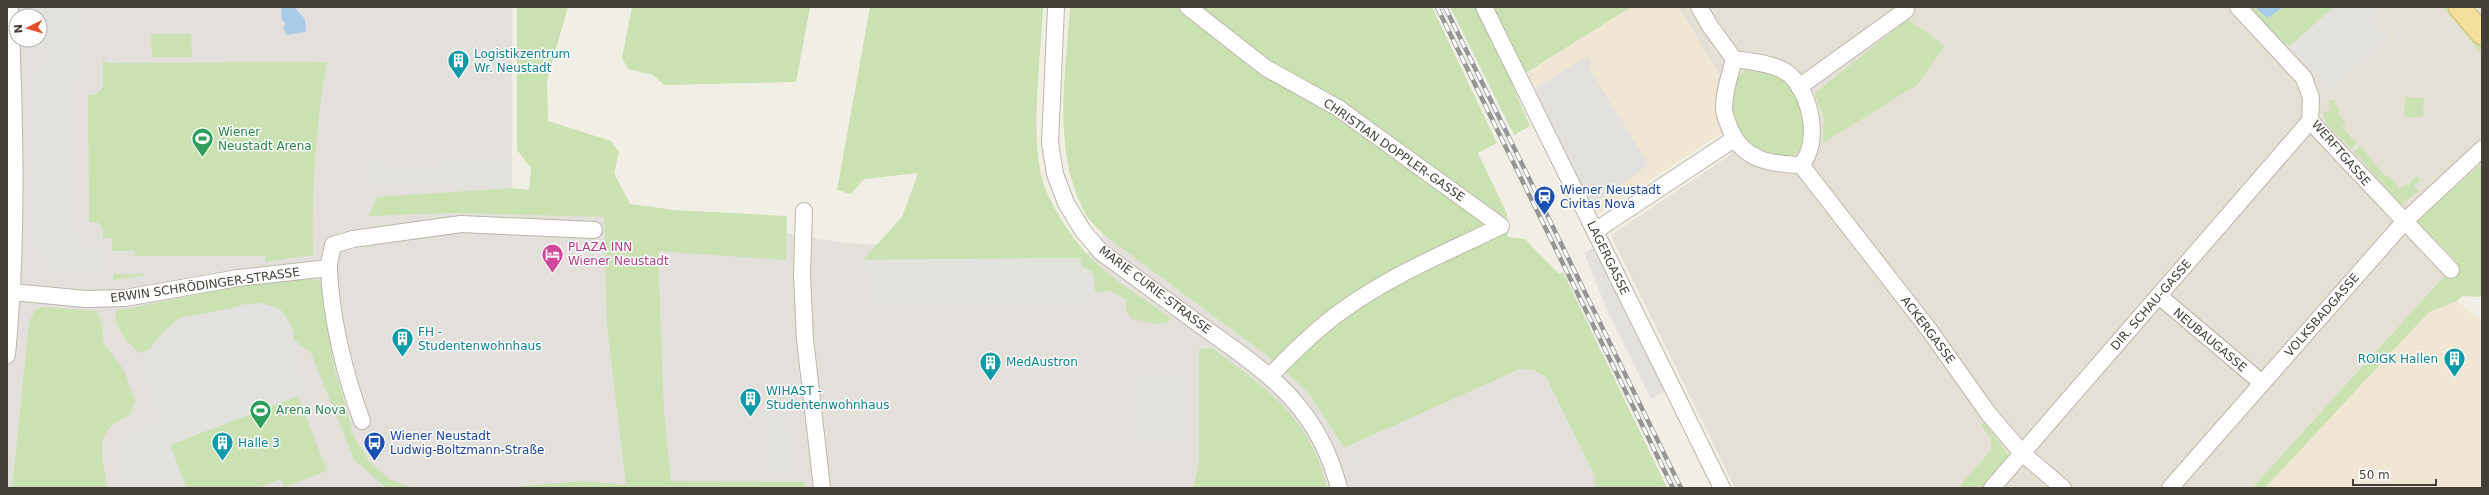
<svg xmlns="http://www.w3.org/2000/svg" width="2489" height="495" viewBox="0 0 2489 495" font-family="'DejaVu Sans',sans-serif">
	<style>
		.residential { fill: #e5e0d5 }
		.commercial { fill: #f1e6d3 }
		.industrial { fill: #e3e0db; fill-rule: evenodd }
		.green { fill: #cae2b2 }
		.parking { fill: #e2e1de }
		.water { fill: #a7cbe9 }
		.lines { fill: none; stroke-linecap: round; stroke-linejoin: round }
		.minor-casing { stroke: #bcb6aa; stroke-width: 18 }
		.major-casing { stroke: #d8bd6e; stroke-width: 23 }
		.minor { stroke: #fff; stroke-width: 16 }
		.major { stroke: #f4e09c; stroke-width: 21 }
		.rail-casing { stroke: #959595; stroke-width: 4.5 }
		.rail { stroke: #fff; stroke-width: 3; stroke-dasharray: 9; stroke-linecap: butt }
		.labels { text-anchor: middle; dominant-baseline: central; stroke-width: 3; stroke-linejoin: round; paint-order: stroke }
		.culture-label { font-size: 12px; fill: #0d838f; stroke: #fff; text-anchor: start }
		.leisure-label { font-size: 12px; fill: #27864d; stroke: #fff; text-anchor: start }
		.street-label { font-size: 12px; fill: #433f36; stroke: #fff }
		.transit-label { font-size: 12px; fill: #164399; stroke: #fff; text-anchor: start }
		.hotel-label { font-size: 12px; fill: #b23c85; stroke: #fff; text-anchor: start }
	</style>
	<rect width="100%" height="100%" fill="#f1eee6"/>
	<path class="residential" d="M 1678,7 L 2482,7 L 2482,163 L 2416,221 L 2457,262 L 2252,488 L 1735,488 L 1611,235 L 1732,154 L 1721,133 L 1716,110 L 1715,92 L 1719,74 Z"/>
	<path class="commercial" d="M 1631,7 L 1678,7 L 1719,74 L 1715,92 L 1716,110 L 1721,133 L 1597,215 L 1527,73 Z
		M 2457,301 L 2482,322 L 2482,488 L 2265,488 L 2429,312 Z"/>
	<path class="industrial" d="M 7,7 L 512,7 L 512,188 L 845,243 L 1086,254 L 1104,235 L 1265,354 L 1307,391 L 1344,448 L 1520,369 L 1534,370 L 1546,377 L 1595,477 L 1595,488 L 7,488 ZM 16,16 L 40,16 L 40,40 L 16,40 Z"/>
	<path class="green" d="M 517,7 L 568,7 L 547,80 L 548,121 L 611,141 L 619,152 L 614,173 L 630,204 L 674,210 L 787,216 L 786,260 L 658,251 L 664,411 L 671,481 L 804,482 L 805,488 L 502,488 L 582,481 L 626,485 L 607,326 L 604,217 L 452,213 L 369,216 L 377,197 L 512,188 L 529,190 L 531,168 L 517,150 Z
		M 632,7 L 810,7 L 796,82 L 664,85 L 653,75 L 628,69 L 622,58 Z
		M 870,7 L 1043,7 C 1041,58 1030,130 1042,179 C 1048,201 1071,237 1087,254 C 1110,279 1143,298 1171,318 L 1168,322 L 1158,324 L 1132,319 L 1126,311 L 1126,299 L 1111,291 L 1095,292 C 1094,280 1094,270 1081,267 L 1080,258 L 863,260 L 902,217 L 918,173 L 864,179 L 851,194 L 837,190 Z
		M 1070,7 L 1432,7 L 1497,143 L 1478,153 L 1507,214 L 1508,237 L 1525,239 L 1559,274 L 1563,272 L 1667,488 L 1595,488 L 1595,477 L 1546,377 L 1534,370 L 1520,369 L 1344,448 L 1307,391 L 1265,354 L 1104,235 C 1097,227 1087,219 1083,209 C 1052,148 1066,73 1070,7 Z
		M 1450,7 L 1631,7 L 1511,82 L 1530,126 L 1514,135 Z
		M 2249,7 L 2255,7 L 2267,18 L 2284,7 L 2334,7 L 2290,46 L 2279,40 Z
		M 2443,7 L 2446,7 L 2482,47 L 2482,54 Z
		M 1908,19 L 1945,46 L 1917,85 L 1823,143 L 1824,118 L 1815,93 Z
		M 151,34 L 191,34 L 192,57 L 152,57 Z
		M 103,59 L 107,63 L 327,62 C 316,125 311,191 313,255 L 265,262 L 265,256 L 135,256 L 135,251 L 112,251 L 112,238 L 103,238 L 103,228 L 97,222 L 89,222 L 88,95 L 96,95 L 103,87 Z
		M 1747,70 C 1772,71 1792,81 1802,106 C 1803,110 1807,116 1807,120 C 1807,128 1804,137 1803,144 C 1800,161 1769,160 1758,152 C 1739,139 1728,116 1732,95 C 1735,83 1736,76 1747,70 Z
		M 2405,97 L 2424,98 L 2423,117 L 2404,117 Z
		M 2332,100 L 2336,101 L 2334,104 L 2339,108 L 2339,115 L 2346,123 L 2342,127 L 2357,143 L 2351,149 L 2325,122 L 2323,112 L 2330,111 L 2328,102 Z
		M 2360,146 L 2386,177 L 2388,175 L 2400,189 L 2406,184 L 2408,186 L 2417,175 L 2421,180 L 2414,186 L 2419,191 L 2401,204 L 2354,152 Z
		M 2482,163 L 2482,297 L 2462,296 L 2457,301 L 2429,312 L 2265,488 L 2252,488 L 2457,262 L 2416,221 Z
		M 113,274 L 144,274 L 144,276 L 113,280 Z
		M 312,279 L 319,281 L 322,285 L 333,363 L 354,436 L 369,461 L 389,479 L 413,488 L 386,488 L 354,460 L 311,353 L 294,340 L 293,331 L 270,305 L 244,304 L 163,332 L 150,349 L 140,353 C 127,342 115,329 115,311 L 240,286 Z
		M 41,307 L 97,311 L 102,325 L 104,344 L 124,370 L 135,401 L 130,415 C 89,433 104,454 107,488 L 12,488 L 29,322 L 35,310 Z
		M 1212,348 C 1266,388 1311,418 1327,488 L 1193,488 L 1199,463 L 1199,349 Z
		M 298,396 L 327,471 L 284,487 L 281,479 L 258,488 L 186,488 L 170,445 Z
		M 1984,422 L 2009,456 L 1986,488 L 1958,488 L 1991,450 L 1991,438 L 1981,426 Z"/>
	<path class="parking" d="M 32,7 L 85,7 L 85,58 L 78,87 L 79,246 L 103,246 L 104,279 L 45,274 L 46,265 L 42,259 L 33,259 L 32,65 L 41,65 L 41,41 L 32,41 L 40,40 L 40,16 L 32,16 Z
		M 2334,7 L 2386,7 L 2373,19 L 2390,38 L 2329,93 L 2290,46 Z
		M 1588,55 L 1594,65 L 1589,68 L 1649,165 L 1591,205 L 1535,89 Z
		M 511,158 L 512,186 L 364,187 L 364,160 L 390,160 L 391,168 L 435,168 L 436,159 Z
		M 1596,247 L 1667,390 L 1651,399 L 1608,312 L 1584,253 Z
		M 1080,258 L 1081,266 L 1091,271 L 1094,276 L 1095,306 L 874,307 L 863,260 Z
		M 1173,293 L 1248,347 L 1245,351 L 1171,297 Z
		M 259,303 L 270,305 L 281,310 L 288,320 L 293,331 L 297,363 L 308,392 L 170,444 L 186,488 L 122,488 L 115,454 L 117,443 L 131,429 L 157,418 L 139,369 L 140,353 L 150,349 L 163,332 L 180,318 Z
		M 1187,375 L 1188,441 L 1137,441 L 1136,376 Z
		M 1302,393 L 1316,409 L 1332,435 L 1328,436 L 1299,396 Z
		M 788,406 L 796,474 L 770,477 L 762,413 Z
		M 1355,445 L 1365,474 L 1356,476 L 1346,448 Z"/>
	<path class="water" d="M 281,7 L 294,7 L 305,19 L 306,32 L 287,35 L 283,28 L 286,24 L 282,20 Z
		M 2255,7 L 2284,7 L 2267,18 Z"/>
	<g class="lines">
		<defs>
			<path id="minor" d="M 1056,7 L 1050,143 L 1055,174 L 1066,203 L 1083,231 L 1101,252 C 1134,276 1166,300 1199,324 C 1266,372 1317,403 1339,488
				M 1188,7 L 1266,68 L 1338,108 L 1501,226 C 1448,252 1391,275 1343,310 C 1316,329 1293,352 1271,375
				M 1484,7 L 1722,488
				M 1699,7 L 1710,26 L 1734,59
				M 2238,7 L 2304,78 L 2311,98 L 2310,121 L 2451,270
				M 1734,59 C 1752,62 1776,63 1790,75 C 1811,94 1821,143 1801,165 C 1772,164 1744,161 1731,131 C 1728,124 1724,115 1724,108 C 1724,91 1730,75 1734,59 Z
				M 1799,87 L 1906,10 L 1903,7
				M 1801,165 L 1930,331 L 1988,413 L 2022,453 L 2063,488
				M 804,211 L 802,275 L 805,339 L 822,488
				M 1595,231 L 1734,139
				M 12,292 L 86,299 L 125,298 L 238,278 L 329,268
				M 2159,296 L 2262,383
				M 7,355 C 18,239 15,123 10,7
				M 362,421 C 345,376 331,318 329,270 C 328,262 332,253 333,245 L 353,239 L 461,224 L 594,230
				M 1992,488 L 2310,121
				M 2170,488 L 2404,222 L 2482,149"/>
			<path id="major" d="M 2459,7 L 2482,34"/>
		</defs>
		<use href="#minor" class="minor-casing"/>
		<use href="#major" class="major-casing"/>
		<use href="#minor" class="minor"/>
		<use href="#major" class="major"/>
		<defs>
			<path id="rail" d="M 1437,7 L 1673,488
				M 1445,7 L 1681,488"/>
		</defs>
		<use href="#rail" class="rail-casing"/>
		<use href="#rail" class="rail"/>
	</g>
	<defs>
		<symbol id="building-pin" viewBox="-11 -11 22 30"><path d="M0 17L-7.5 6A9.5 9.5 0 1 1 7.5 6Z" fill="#0f9aa8" stroke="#fff"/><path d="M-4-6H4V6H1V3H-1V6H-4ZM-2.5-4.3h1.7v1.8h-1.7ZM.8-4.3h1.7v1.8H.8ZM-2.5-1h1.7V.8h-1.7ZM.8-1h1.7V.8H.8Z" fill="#fff"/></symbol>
		<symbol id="stadium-pin" viewBox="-11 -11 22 30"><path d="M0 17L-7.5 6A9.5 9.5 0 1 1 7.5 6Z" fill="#2e9e5b" stroke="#fff"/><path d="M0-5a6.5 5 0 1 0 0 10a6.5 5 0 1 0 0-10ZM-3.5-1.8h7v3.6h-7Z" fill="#fff"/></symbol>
		<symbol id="station-pin" viewBox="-11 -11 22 30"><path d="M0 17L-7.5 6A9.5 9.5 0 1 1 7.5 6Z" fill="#1a4fb4" stroke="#fff"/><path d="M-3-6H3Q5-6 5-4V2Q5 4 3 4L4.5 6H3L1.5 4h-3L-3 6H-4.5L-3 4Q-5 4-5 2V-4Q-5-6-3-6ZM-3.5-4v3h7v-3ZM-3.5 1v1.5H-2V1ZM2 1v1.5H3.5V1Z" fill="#fff"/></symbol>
		<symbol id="hotel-pin" viewBox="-11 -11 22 30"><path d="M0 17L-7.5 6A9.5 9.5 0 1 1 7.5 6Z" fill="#d1479c" stroke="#fff"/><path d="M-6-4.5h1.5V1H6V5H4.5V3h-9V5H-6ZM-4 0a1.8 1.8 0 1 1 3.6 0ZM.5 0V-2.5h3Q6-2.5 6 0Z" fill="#fff"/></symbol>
		<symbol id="bus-pin" viewBox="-11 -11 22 30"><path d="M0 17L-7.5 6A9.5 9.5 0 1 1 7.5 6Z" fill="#1a4fb4" stroke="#fff"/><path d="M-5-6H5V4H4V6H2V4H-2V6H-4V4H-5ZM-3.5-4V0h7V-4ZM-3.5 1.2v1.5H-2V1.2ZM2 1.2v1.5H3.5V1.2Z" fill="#fff"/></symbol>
	</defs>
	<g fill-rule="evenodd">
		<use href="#building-pin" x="446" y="48" width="25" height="34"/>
		<use href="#stadium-pin" x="190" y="126" width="25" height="34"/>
		<use href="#station-pin" x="1532" y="184" width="25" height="34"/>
		<use href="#hotel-pin" x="540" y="242" width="25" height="34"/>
		<use href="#building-pin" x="390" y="326" width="25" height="34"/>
		<use href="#building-pin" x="2442" y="346" width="25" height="34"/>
		<use href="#building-pin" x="978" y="350" width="25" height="34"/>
		<use href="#building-pin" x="738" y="386" width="25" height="34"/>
		<use href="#stadium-pin" x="248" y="398" width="25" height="34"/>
		<use href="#building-pin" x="210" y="430" width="25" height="34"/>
		<use href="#bus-pin" x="362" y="430" width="25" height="34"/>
	</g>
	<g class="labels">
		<g class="culture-label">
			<text x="474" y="54">Logistikzentrum<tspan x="474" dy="14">Wr. Neustadt</tspan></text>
			<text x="418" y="332">FH -<tspan x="418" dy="14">Studentenwohnhaus</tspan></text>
			<text x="2438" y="359" text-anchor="end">ROIGK Hallen</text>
			<text x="1006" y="362">MedAustron</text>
			<text x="766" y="391">WIHAST -<tspan x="766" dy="14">Studentenwohnhaus</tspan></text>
			<text x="238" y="443">Halle 3</text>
		</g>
		<g class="leisure-label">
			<text x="218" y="132">Wiener<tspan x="218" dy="14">Neustadt Arena</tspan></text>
			<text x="276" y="410">Arena Nova</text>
		</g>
		<g class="street-label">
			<text transform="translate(1394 150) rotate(35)">CHRISTIAN DOPPLER-GASSE</text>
			<text transform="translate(2341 153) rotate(49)">WERFTGASSE</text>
			<text transform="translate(1608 258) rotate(64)">LAGERGASSE</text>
			<text transform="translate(205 285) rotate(-8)">ERWIN SCHRÖDINGER-STRASSE</text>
			<text transform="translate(1155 290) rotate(37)">MARIE CURIE-STRASSE</text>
			<text transform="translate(2151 305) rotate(-49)">DIR. SCHAU-GASSE</text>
			<text transform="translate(2322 315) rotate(-49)">VOLKSBADGASSE</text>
			<text transform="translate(1928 330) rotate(53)">ACKERGASSE</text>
			<text transform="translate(2210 340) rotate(40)">NEUBAUGASSE</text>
		</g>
		<g class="transit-label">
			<text x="1560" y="190">Wiener Neustadt<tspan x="1560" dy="14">Civitas Nova</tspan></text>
			<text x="390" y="436">Wiener Neustadt<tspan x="390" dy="14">Ludwig-Boltzmann-Straße</tspan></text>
		</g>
		<g class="hotel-label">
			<text x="568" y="247">PLAZA INN<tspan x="568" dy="14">Wiener Neustadt</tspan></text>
		</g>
	</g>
	<rect width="2489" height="495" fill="none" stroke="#433f36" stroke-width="16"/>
	<g transform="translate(28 28) rotate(265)"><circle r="19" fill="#ffffff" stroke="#b4b2af"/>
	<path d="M0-3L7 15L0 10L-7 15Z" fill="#e54f29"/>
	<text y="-6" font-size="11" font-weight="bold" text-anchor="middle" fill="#433f36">N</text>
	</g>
	<path d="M2353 479v6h83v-6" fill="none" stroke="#433f36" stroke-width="2"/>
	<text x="2359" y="479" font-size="12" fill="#433f36" stroke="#ffffff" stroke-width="3" paint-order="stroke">50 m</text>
</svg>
